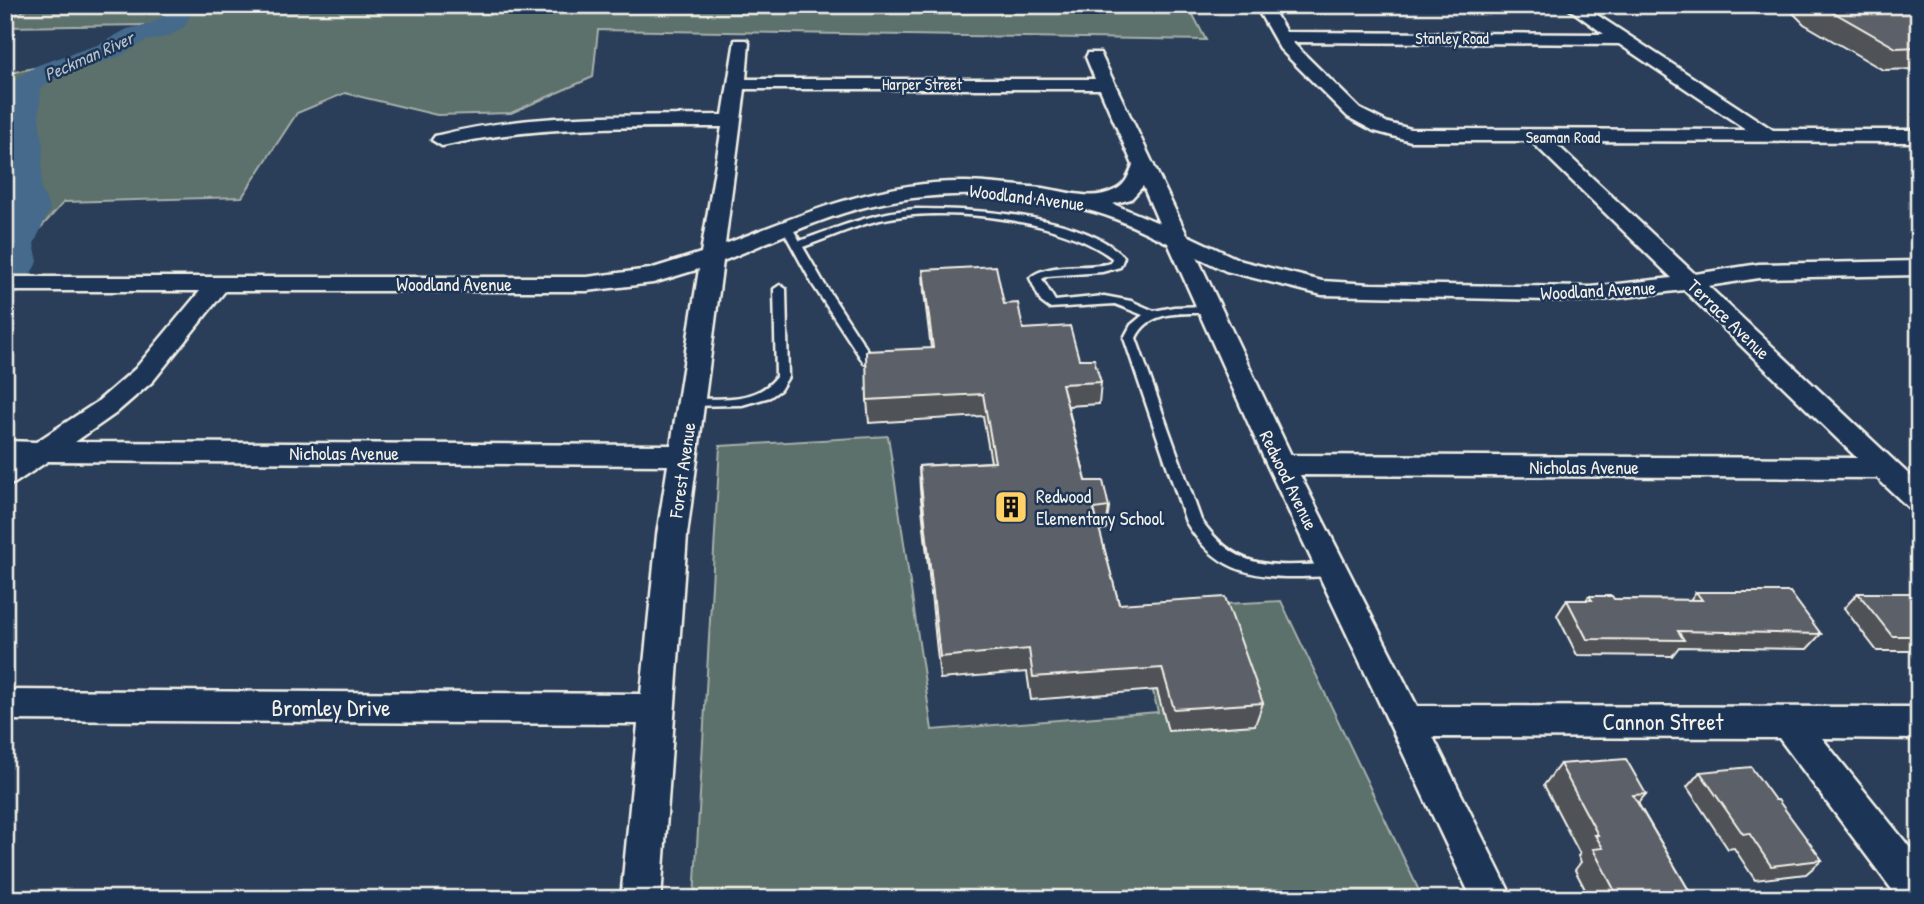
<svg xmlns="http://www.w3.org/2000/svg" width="1924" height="904" viewBox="0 0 1924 904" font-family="'Patrick Hand',sans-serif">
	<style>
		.green { fill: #5b706c; stroke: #a8b0aa; stroke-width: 2 }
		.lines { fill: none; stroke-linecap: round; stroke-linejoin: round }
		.river { fill: #456a8c; fill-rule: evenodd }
		.lane-casing { stroke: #f4f1e8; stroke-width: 5 }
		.street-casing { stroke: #f4f1e8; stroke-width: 5 }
		.lane { fill: #1d3557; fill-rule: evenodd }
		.street { fill: #1d3557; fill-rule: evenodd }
		.wall { fill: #4f5359; stroke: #f4f1e8; stroke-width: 2 }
		.building { fill: #5c6167; stroke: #f4f1e8; stroke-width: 2 }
		.labels { text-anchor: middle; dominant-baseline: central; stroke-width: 5; stroke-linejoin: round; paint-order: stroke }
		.far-street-label { font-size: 16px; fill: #f4f1e8; stroke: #1d3557 }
		.far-water-label { font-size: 18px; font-style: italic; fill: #b7c2c8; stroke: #1d3557 }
		.street-label { font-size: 19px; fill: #f4f1e8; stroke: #1d3557 }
		.poi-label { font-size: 19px; fill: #f4f1e8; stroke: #1d3557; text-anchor: start }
		.near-street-label { font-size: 23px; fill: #f4f1e8; stroke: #1d3557 }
	</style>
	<rect width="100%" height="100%" fill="#2a3e5a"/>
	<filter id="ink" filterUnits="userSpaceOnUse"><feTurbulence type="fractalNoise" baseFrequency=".0143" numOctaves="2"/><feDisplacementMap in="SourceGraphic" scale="14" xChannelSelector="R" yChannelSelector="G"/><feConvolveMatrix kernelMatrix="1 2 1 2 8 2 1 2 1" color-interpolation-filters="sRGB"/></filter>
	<g filter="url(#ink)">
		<path class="green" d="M 32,5 L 1188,5 L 1206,40 L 598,30 L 593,77 L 511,113 L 437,115 L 345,93 L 297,113 L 242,197 L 64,202 L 5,267 L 5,74 L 100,54 L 145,25 L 5,27 L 5,23 Z
			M 888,436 L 932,730 L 1158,712 L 1133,609 L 1281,601 L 1423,899 L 694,899 L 720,446 Z"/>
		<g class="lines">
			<path class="river" d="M 170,5 L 196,5 L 184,27 L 169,36 L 146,41 L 120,56 L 58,77 L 41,88 L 39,117 L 43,147 L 41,189 L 50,209 L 34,244 L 38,261 L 19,294 L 5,298 L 5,227 L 14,209 L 7,189 L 11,147 L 7,117 L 9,92 L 19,77 L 38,65 L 100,44 L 127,29 L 150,24 L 164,16 Z"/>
			<defs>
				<path id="lane" d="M 916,209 C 973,209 1083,214 1124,257 L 1120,267 L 1102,272 L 1047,276 L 1042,279 L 1055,301 L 1104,296 L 1131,301 L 1154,311 L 1174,307 L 1212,306 L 1214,309 L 1212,312 L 1208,313 C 1181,313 1149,310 1136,338 L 1201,520 C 1239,574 1274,565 1333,564 L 1339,566 L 1341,570 L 1339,574 C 1327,578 1313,576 1301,577 C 1249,578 1214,569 1186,522 L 1124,338 L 1131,325 L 1143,315 L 1115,304 L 1049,308 L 1041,302 L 1030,278 C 1048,261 1087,270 1111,263 L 1112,258 C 1061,219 952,207 890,218 C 860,223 832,237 803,247 L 825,285 L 874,360 L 868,364 L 864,363 L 813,285 L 782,228 L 783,226 L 791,226 L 800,241 C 839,227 875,212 916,209 Z
					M 780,285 L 786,289 L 788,377 L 780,390 L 770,397 L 742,405 L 687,406 L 685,403 L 687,400 L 692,399 C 721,398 757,403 776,377 L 774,289 Z"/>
				<path id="street" d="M 1255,5 L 1270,5 L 1286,32 L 1604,34 L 1564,5 L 1582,5 L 1773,130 L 1919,130 L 1919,142 L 1553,141 L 1695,274 L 1759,264 L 1919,261 L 1919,275 L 1759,278 L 1708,286 L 1919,484 L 1919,511 L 1909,508 L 1877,478 L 1300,475 L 1417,706 L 1919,707 L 1919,739 L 1822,738 L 1919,859 L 1919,899 L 1899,899 L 1779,738 L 1433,737 L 1513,899 L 1472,899 L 1267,465 L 1168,243 C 1144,232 1121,219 1095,212 C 1019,191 933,188 857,209 C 811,222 767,243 723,261 L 687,535 L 661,899 L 621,899 L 638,724 L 5,720 L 5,690 L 641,694 L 657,535 L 668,465 L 48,461 L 15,483 L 5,486 L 5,462 L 8,461 L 5,461 L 5,441 L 36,442 L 97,402 L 135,369 L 200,291 L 5,291 L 5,277 L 587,277 L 650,269 L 701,253 L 722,127 C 627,127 535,125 442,146 L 432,140 L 435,136 C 530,112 626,116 723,115 L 735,40 L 747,40 L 749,43 L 746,79 L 1095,79 L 1086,57 L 1088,53 L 1100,53 L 1187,235 L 1242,261 L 1322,281 L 1371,284 L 1591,287 L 1672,278 L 1531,141 L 1411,141 L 1374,131 L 1348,117 L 1280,49 ZM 1292,42 L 1619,44 L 1747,130 L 1411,129 L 1388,123 L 1360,109 ZM 745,89 L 1100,89 L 1133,165 C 1129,175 1126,185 1115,190 C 1092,202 1066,191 1042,188 C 1017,186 992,183 967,182 C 882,180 802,214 725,244 ZM 1143,186 L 1159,223 L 1113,204 L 1131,199 ZM 1197,257 L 1226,271 L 1322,295 L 1591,301 L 1684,290 L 1857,458 L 1291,455 ZM 699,269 L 671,445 L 75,442 L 115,414 L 153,381 L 225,291 L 587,291 L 653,283 Z"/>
			</defs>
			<use href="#lane" class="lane-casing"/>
			<use href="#street" class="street-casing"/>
			<use href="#lane" class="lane"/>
			<use href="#street" class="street"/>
		</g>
		<path class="wall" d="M 1785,5 L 1919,5 L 1919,69 L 1883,70 L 1804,24 Z
			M 923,270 L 1004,304 L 1023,329 L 1079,359 L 1101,382 L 1099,404 L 1068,406 L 1086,481 L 1109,507 L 1106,529 L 1099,530 L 1119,604 L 1263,703 L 1255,725 L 1168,731 L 1157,690 L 1031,700 L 1027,672 L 940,679 L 920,489 L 919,466 L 991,462 L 983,416 L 869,423 L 867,400 L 931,348 L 924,292 Z
			M 1696,592 L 1821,634 L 1807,649 L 1679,647 L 1672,656 L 1577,655 L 1557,615 L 1567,600 L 1586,600 L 1589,596 L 1614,599 L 1690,600 Z
			M 1858,593 L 1919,593 L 1919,651 L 1877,651 L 1844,608 Z
			M 1560,764 L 1646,794 L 1638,803 L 1694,899 L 1590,899 L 1575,870 L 1581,862 L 1578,856 L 1580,854 L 1544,785 Z
			M 1700,772 L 1775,800 L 1822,860 L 1806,874 L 1755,880 L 1734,848 L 1728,849 L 1687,787 Z"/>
		<path class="building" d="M 1821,5 L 1919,5 L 1919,47 L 1896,48 Z
			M 996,266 L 1004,304 L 1018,303 L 1023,329 L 1070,326 L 1079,359 L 1094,359 L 1101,382 L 1062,384 L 1086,481 L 1103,481 L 1109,507 L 1094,509 L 1119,604 L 1225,597 L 1263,703 L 1174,709 L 1162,668 L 1033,677 L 1029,649 L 940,657 L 919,466 L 995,462 L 983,394 L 867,400 L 866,351 L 933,348 L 923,270 Z
			M 1696,592 L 1790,592 L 1821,634 L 1678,631 L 1684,640 L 1587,639 L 1567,600 L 1592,600 L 1589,596 L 1612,596 L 1614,599 L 1702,600 Z
			M 1858,593 L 1919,593 L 1919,636 L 1892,636 Z
			M 1626,759 L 1646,794 L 1633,795 L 1694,899 L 1619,899 L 1593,849 L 1603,848 L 1595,835 L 1598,835 L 1560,764 Z
			M 1751,767 L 1775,800 L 1778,800 L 1822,860 L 1771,866 L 1749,833 L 1743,834 L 1700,772 Z"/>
	</g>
	<defs>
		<symbol id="building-square" viewBox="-11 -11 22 22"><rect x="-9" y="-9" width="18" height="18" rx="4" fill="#ffd166" stroke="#1d3557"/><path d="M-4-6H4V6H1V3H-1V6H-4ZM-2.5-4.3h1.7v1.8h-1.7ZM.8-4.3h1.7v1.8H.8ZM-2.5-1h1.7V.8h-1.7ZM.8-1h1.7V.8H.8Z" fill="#111"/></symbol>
	</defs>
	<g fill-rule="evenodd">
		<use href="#building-square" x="992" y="488" width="38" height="38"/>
	</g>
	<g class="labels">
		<g class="far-street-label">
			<text x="1452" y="38">Stanley Road</text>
			<text x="922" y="84">Harper Street</text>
			<text x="1563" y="137">Seaman Road</text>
		</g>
		<g class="far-water-label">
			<text transform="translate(89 56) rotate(-24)">Peckman River</text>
		</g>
		<g class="street-label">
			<text transform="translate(1027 197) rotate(7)">Woodland Avenue</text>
			<text x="454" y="284">Woodland Avenue</text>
			<text transform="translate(1598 290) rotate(-3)">Woodland Avenue</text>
			<text transform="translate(1729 319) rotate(44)">Terrace Avenue</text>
			<text x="344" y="453">Nicholas Avenue</text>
			<text x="1584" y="467">Nicholas Avenue</text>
			<text transform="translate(682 470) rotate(-82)">Forest Avenue</text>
			<text transform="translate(1289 480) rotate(64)">Redwood Avenue</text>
		</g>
		<g class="poi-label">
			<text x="1036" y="496">Redwood<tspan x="1036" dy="22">Elementary School</tspan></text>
		</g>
		<g class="near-street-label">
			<text x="331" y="707">Bromley Drive</text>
			<text x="1663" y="721">Cannon Street</text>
		</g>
	</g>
	<rect width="1924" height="904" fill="none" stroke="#1d3557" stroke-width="28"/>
	<rect x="14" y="14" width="1896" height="876" fill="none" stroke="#f4f1e8" stroke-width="2.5" filter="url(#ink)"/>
</svg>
